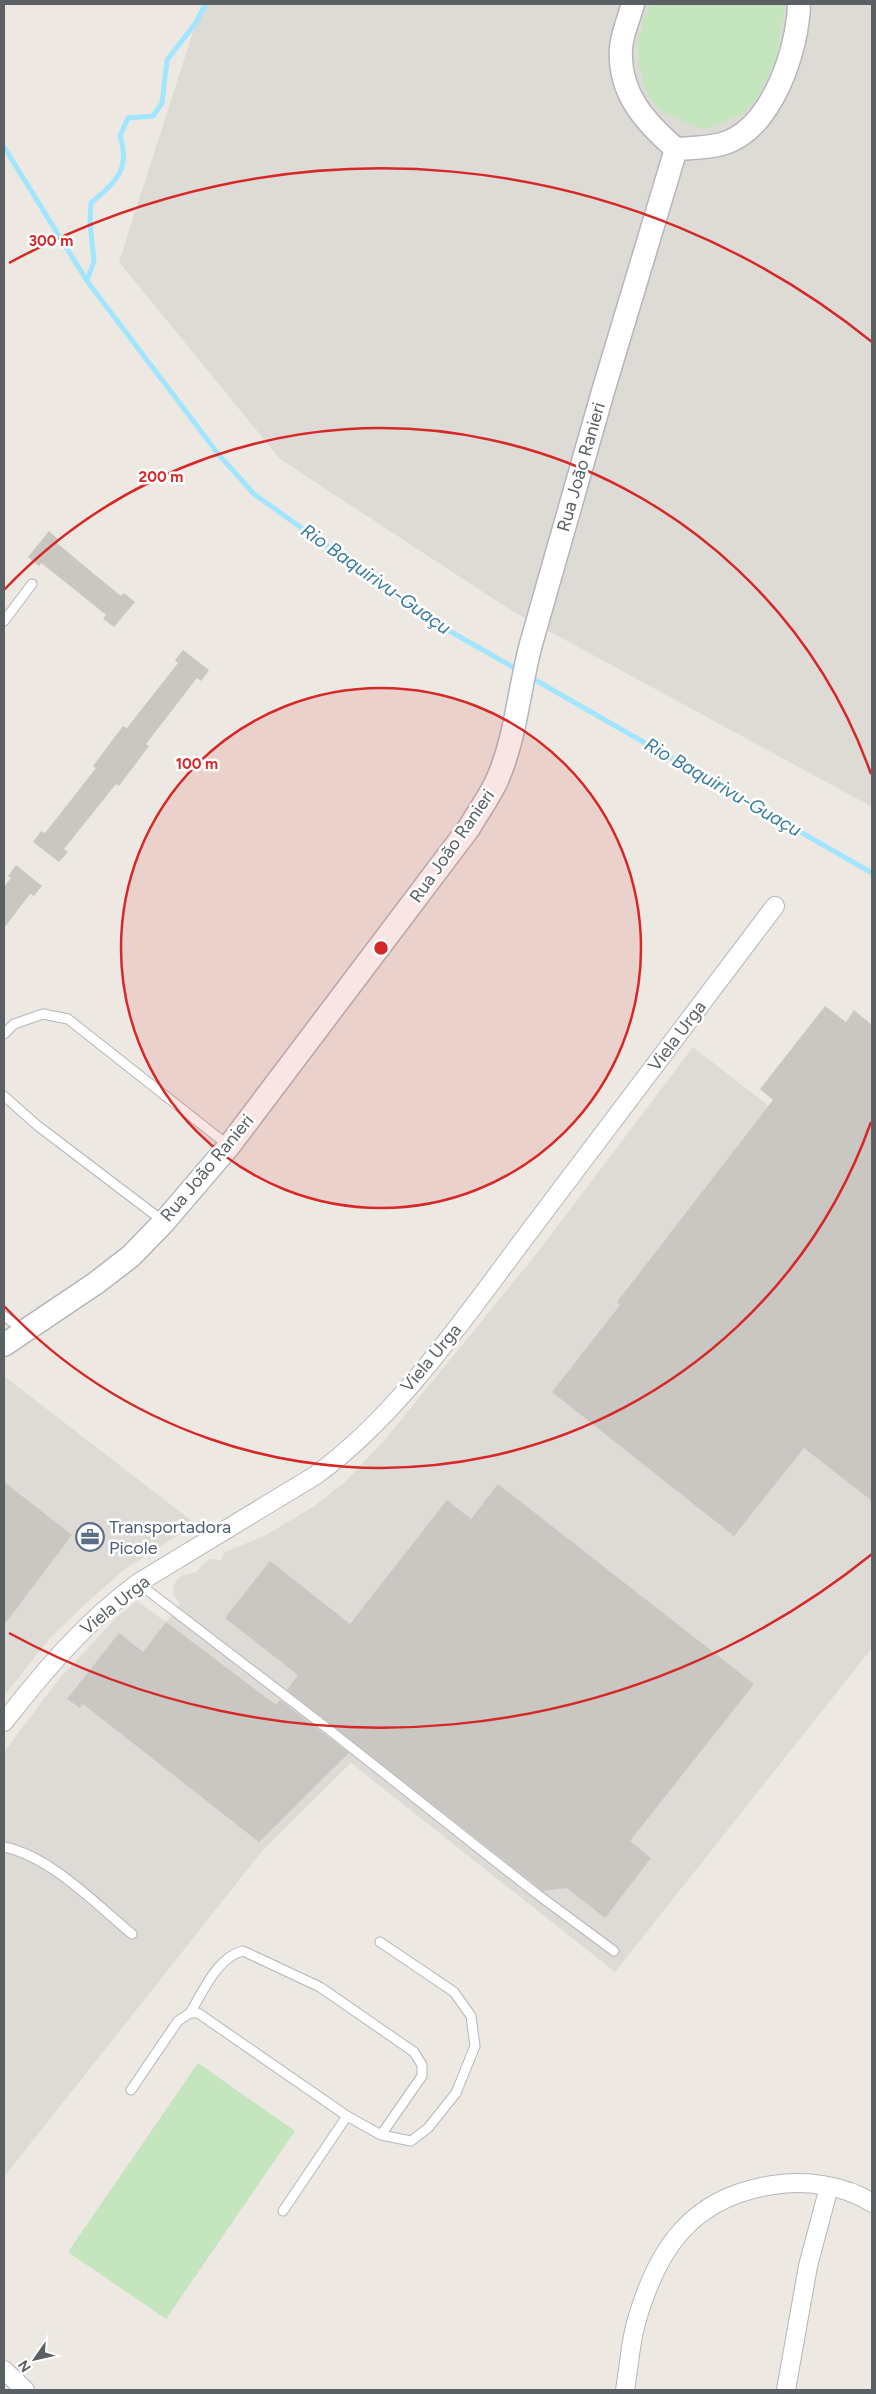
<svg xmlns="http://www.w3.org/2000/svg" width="876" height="2394" viewBox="0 0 876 2394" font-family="Figtree,sans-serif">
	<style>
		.industrial { fill: #dedbd7 }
		.green { fill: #c4e5be }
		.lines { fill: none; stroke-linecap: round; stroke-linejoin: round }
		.stream { stroke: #a1e5ff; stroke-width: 5 }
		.building { fill: #cac6c1 }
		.service-casing { stroke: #b3b6ba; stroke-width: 11 }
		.minor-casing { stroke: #b3b6ba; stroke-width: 20 }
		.tertiary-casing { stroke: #b3b6ba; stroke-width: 25 }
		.service { stroke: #fff; stroke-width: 9 }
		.minor { stroke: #fff; stroke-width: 18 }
		.tertiary { stroke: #fff; stroke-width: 22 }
		.ring { fill: none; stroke: #d62828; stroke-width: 2.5 }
		.labels { text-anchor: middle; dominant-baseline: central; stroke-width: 5; stroke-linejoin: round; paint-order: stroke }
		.street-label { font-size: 18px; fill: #5a6063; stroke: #fff }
		.service-label { font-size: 18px; fill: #4e5e75; stroke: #fff; text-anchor: start }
		.water-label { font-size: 19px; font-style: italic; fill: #397b9f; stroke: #fff }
		.centre { fill: #d62828; stroke: #fff; stroke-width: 2.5 }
		.ring-label { font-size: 15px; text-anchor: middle; font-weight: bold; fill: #d62828; stroke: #fff; stroke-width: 5; stroke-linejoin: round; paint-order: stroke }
	</style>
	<rect width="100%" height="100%" fill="#ede9e2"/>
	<path class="industrial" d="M 202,4 L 872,4 L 872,807 L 512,611 L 280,459 L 119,262 Z
		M 693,1047 L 872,1186 L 872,1648 L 615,1972 L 351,1763 L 263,1850 L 4,2177 L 4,1752 L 59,1679 L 118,1616 L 137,1601 L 166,1622 L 180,1604 L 174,1595 L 173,1588 L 177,1579 L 183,1575 L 196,1572 L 209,1559 L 221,1560 L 225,1552 L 264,1536 L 313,1507 L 345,1482 L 387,1437 L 538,1252 Z
		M 4,1376 L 196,1524 L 125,1569 L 83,1606 L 50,1638 L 4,1696 Z"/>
	<path class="green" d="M 649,4 L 786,4 L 776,60 L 758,97 L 744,113 L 714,127 L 702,129 L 659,110 L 647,93 L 639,67 L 637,41 Z
		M 198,2063 L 295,2131 L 166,2319 L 68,2252 Z"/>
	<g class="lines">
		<path class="stream" d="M 4,147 L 87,281 L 219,455 L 254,494 L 430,620 L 518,670
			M 87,281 L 94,261 L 90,223 L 91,203 C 115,182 131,170 120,136 L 128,118 L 153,116 L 162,103 L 167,60 L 195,24 L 206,4
			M 530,677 L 872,873"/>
	</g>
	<path class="building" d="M 49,531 L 59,540 L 57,543 L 94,574 L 121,596 L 124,593 L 135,602 L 114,627 L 103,619 L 106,615 L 79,593 L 41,563 L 39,566 L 28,557 Z
		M 183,650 L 209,670 L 201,681 L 197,678 L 146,744 L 149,746 L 119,786 L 116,784 L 64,849 L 68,852 L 59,862 L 33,842 L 41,831 L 45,833 L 96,768 L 93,766 L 123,726 L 127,728 L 178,663 L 175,660 Z
		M 16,865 L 42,886 L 34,896 L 30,894 L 4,928 L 4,887 L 11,878 L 8,876 Z
		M 825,1006 L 846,1022 L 854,1010 L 872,1025 L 872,1501 L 804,1448 L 734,1536 L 552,1392 L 620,1305 L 617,1302 L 773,1100 L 760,1089 Z
		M 4,1482 L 72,1535 L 4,1625 Z
		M 498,1484 L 754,1684 L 630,1841 L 651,1858 L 605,1918 L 567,1888 L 543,1891 L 287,1690 L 298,1675 L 225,1618 L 270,1561 L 350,1624 L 447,1500 L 471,1519 Z
		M 166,1622 L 276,1705 L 280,1700 L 349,1753 L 259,1842 L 83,1704 L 80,1708 L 67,1699 L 119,1633 L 143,1652 Z"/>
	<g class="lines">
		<defs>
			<path id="service" d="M 4,621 L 32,584
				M 4,1034 L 14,1024 L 43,1014 L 68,1019 L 229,1146
				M 4,1096 L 38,1126 L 163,1221
				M 4,1316 L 23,1330
				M 138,1583 L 323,1725 L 537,1894 L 614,1951
				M 4,1847 C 50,1856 96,1904 132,1934
				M 190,2013 C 203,1992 217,1957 243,1951 L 320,1987 L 414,2052 L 422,2065 L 422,2076 L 381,2135
				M 131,2090 L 178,2021 L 190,2013 L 198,2013 L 347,2116
				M 283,2211 L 347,2116 L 381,2135 L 411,2141 L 428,2128 L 456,2093 L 475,2046 L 471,2016 L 454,1992 L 380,1942"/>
			<path id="minor" d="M 4,1722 C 44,1671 85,1622 138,1583 L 316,1475 C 400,1414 467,1314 529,1232 C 611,1123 693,1014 775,906
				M 4,2370 L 25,2390
				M 625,2390 C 629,2368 630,2344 636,2323 C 657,2248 692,2197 773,2185 C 805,2180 845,2185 872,2203
				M 786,2390 L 808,2266 L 829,2187"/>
			<path id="tertiary" d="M 633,4 C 629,18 622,34 621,48 C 618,93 645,122 676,149 C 691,148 707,148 722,144 C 772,130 798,49 799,4
				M 4,1345 L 96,1283 L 131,1256 L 164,1222 L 229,1146 L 469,828 C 478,812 491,795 498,778 C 516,736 519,689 531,644 L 604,388 L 676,149"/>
		</defs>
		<use href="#service" class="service-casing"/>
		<use href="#minor" class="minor-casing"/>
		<use href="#tertiary" class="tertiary-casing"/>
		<use href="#service" class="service"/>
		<use href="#minor" class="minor"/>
		<use href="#tertiary" class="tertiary"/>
	</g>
	<circle cx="381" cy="948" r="260" fill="#d62828" fill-opacity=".12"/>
	<g class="ring">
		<circle cx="381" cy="948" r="260"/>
		<path d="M871 1122A520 520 0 0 1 4 1306M4 590A520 520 0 0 1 871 774"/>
		<path d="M872 1554A780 780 0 0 1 9 1633M9 263A780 780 0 0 1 872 342"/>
	</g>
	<defs>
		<symbol id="office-ring" viewBox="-11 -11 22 22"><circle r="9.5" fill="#fff" stroke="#5c6f8a" stroke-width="1.5"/><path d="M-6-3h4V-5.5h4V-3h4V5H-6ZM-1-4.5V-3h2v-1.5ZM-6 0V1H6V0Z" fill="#5c6f8a"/></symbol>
	</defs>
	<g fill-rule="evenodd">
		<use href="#office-ring" x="74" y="1521" width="32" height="32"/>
	</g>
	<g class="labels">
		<g class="street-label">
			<text transform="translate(581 467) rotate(-74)">Rua João Ranieri</text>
			<text transform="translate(452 846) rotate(-55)">Rua João Ranieri</text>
			<text transform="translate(677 1036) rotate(-53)">Viela Urga</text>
			<text transform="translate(207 1168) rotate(-50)">Rua João Ranieri</text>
			<text transform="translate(431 1358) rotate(-50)">Viela Urga</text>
			<text transform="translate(115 1605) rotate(-39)">Viela Urga</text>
		</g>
		<g class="service-label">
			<text x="109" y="1527">Transportadora<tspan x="109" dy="21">Picole</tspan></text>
		</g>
		<g class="water-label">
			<text transform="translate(376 579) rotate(35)">Rio Baquirivu-Guaçu</text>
			<text transform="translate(723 787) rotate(30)">Rio Baquirivu-Guaçu</text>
		</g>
	</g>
	<circle cx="381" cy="948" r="8" class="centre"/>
	<g class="ring-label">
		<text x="51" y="246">300 m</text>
		<text x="161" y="482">200 m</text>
		<text x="197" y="769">100 m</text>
	</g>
	<rect width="876" height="2394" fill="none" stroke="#5a6063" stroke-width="10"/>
	<g transform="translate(35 2359) rotate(236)" stroke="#ffffff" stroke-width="4" paint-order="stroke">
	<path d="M0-4L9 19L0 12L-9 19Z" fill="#5a6063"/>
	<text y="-8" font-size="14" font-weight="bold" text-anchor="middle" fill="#5a6063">N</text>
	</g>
</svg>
